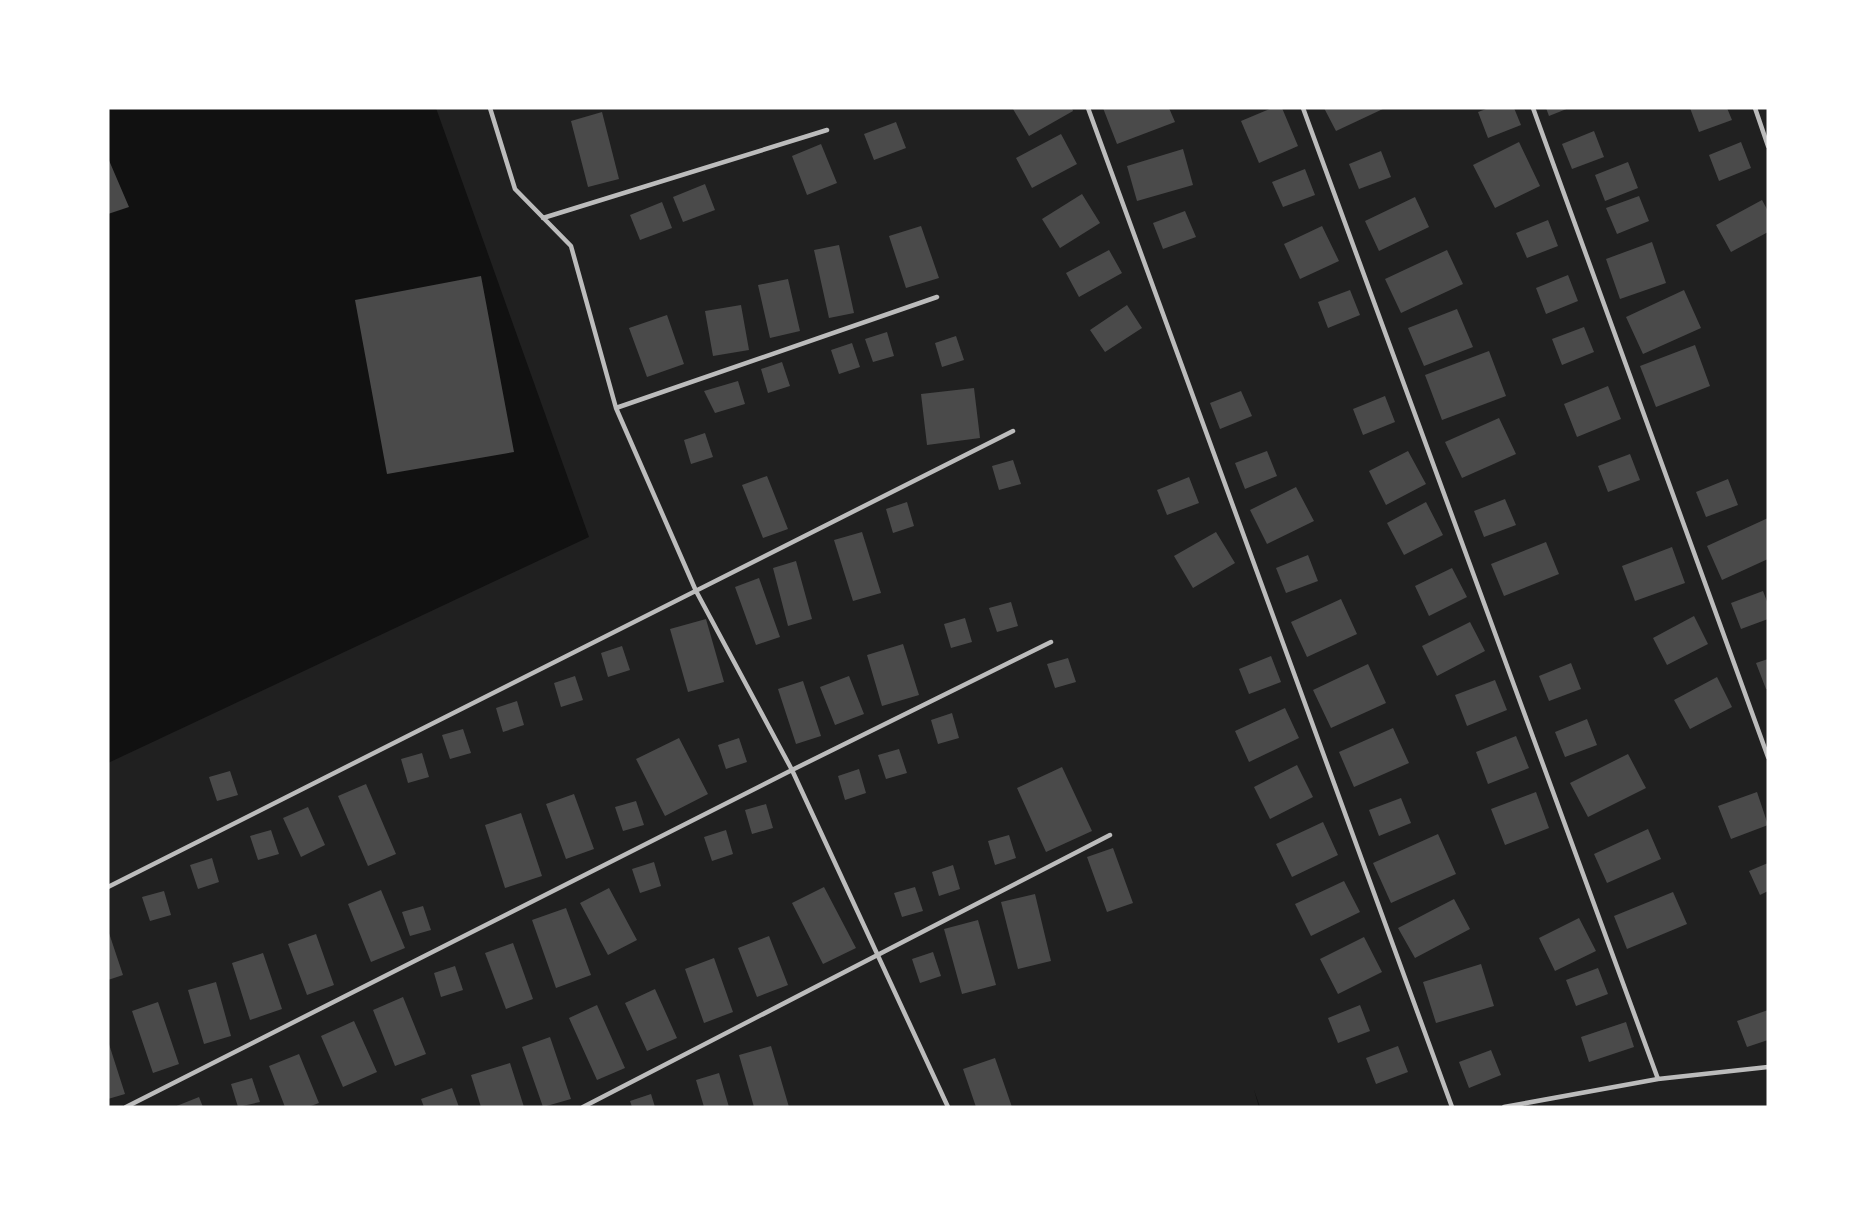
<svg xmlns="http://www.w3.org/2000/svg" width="1876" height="1215" viewBox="0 0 1876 1215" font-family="Mulish,sans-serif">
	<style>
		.green { fill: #202020 }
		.building { fill: #4a4a4a }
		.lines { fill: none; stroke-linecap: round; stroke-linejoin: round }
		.service { stroke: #bcbcbc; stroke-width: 4.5 }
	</style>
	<rect width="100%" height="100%" fill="#111"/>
	<path class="green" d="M 436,108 L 1768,108 L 1768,1107 L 1260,1107 L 1254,1090 L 1259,1107 L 108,1107 L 108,763 L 589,537 Z"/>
	<path class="building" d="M 1016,108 L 1072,108 L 1073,111 L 1029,136 L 1013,109 Z
		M 1103,108 L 1169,108 L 1175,122 L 1117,144 Z
		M 1272,108 L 1282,108 L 1298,146 L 1259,163 L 1241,121 Z
		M 1324,108 L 1385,108 L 1336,131 Z
		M 1489,108 L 1514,108 L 1521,125 L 1488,138 L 1478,112 Z
		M 1546,108 L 1569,108 L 1549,116 Z
		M 1690,108 L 1727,108 L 1732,120 L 1699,132 Z
		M 602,112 L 619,179 L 588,187 L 571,121 Z
		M 896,122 L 906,148 L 874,160 L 864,134 Z
		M 1594,131 L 1604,157 L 1572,169 L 1562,144 Z
		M 1061,134 L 1077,164 L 1032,188 L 1016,158 Z
		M 1519,142 L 1540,186 L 1495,208 L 1473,165 Z
		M 1741,142 L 1751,168 L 1719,181 L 1709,155 Z
		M 821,144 L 837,183 L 807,195 L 792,156 Z
		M 1183,149 L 1193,185 L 1137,201 L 1127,166 Z
		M 1381,151 L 1391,177 L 1359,189 L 1349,164 Z
		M 108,158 L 129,207 L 108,214 Z
		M 1628,162 L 1638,188 L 1605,201 L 1595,175 Z
		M 1305,169 L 1315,195 L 1283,207 L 1272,182 Z
		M 705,184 L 715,210 L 683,222 L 673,197 Z
		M 1082,194 L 1100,223 L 1060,248 L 1042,219 Z
		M 1639,196 L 1649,221 L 1617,234 L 1606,208 Z
		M 1415,197 L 1429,227 L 1379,251 L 1365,221 Z
		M 1762,200 L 1768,211 L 1768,232 L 1731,252 L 1716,225 Z
		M 662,202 L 672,228 L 640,240 L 630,215 Z
		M 1185,211 L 1196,237 L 1163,249 L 1153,223 Z
		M 1548,220 L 1558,246 L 1527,258 L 1516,233 Z
		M 921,226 L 939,278 L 906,288 L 889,236 Z
		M 1322,226 L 1339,261 L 1300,279 L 1284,244 Z
		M 1652,242 L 1666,283 L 1620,299 L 1606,259 Z
		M 839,245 L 854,313 L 829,318 L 814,250 Z
		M 1109,250 L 1122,273 L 1079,297 L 1066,273 Z
		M 1447,250 L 1463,284 L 1401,313 L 1385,279 Z
		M 1568,275 L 1578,301 L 1546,314 L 1536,288 Z
		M 481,276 L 514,452 L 387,474 L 355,300 Z
		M 788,279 L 800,331 L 770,338 L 758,285 Z
		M 1350,290 L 1360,315 L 1328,328 L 1318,302 Z
		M 1684,290 L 1701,328 L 1643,354 L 1626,317 Z
		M 741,305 L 749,350 L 713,356 L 705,311 Z
		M 1127,305 L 1142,328 L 1105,352 L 1090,330 Z
		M 1457,309 L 1473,347 L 1424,366 L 1408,328 Z
		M 667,315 L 684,364 L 647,377 L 629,328 Z
		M 1584,327 L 1594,352 L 1562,365 L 1552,339 Z
		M 887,332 L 894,356 L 873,362 L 865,339 Z
		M 956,336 L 964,360 L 942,367 L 935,343 Z
		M 852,343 L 860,367 L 839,374 L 831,350 Z
		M 1695,345 L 1710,386 L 1656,407 L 1640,366 Z
		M 1489,351 L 1506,396 L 1442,420 L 1425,375 Z
		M 782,362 L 790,386 L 768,393 L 761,369 Z
		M 738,381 L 745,404 L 715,413 L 704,391 Z
		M 1608,386 L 1621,419 L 1577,437 L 1564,404 Z
		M 974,388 L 980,438 L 927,445 L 921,394 Z
		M 1241,391 L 1252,416 L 1220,429 L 1210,403 Z
		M 1385,396 L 1395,422 L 1363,435 L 1353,409 Z
		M 1499,418 L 1516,454 L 1462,478 L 1445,442 Z
		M 705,433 L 713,457 L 691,464 L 684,440 Z
		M 1267,451 L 1277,476 L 1245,489 L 1235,463 Z
		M 1408,451 L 1426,484 L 1386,505 L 1369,471 Z
		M 1630,454 L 1640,480 L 1608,492 L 1598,466 Z
		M 1013,460 L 1021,484 L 999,490 L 992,466 Z
		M 767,476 L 788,529 L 763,538 L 742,485 Z
		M 1189,477 L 1199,503 L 1167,515 L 1157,490 Z
		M 1728,479 L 1738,505 L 1706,517 L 1696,492 Z
		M 1296,487 L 1314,521 L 1267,544 L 1250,510 Z
		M 1505,499 L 1516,525 L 1484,537 L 1474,511 Z
		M 907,502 L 914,526 L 893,533 L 886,509 Z
		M 1426,502 L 1443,535 L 1404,555 L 1387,523 Z
		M 1768,518 L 1768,559 L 1722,580 L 1707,546 Z
		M 862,532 L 881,593 L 853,601 L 834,540 Z
		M 1216,532 L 1235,563 L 1193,588 L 1174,556 Z
		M 1546,542 L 1559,574 L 1504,596 L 1491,564 Z
		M 1672,547 L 1685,583 L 1635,601 L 1622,566 Z
		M 1308,555 L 1318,581 L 1286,593 L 1276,568 Z
		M 796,561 L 812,619 L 788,626 L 773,568 Z
		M 1452,568 L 1467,597 L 1429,616 L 1415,586 Z
		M 759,578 L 780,637 L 756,645 L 735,587 Z
		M 1763,591 L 1768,604 L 1768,619 L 1741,629 L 1731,603 Z
		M 1341,599 L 1357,634 L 1307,657 L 1291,622 Z
		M 1011,602 L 1018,626 L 997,632 L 989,608 Z
		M 1694,616 L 1708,644 L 1667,665 L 1653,638 Z
		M 965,618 L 972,642 L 951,648 L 944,624 Z
		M 706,619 L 724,682 L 688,692 L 670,629 Z
		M 1470,622 L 1485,651 L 1437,676 L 1422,646 Z
		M 903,644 L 919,695 L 882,706 L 867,655 Z
		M 622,646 L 630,670 L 608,677 L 601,653 Z
		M 1271,656 L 1281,682 L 1249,694 L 1239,669 Z
		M 1068,658 L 1076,682 L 1055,688 L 1047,664 Z
		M 1768,659 L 1768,689 L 1766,689 L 1756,663 Z
		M 1571,663 L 1581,689 L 1549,701 L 1539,676 Z
		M 1368,664 L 1386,703 L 1331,728 L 1313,690 Z
		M 575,676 L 583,700 L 561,707 L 554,683 Z
		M 849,676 L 864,714 L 835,725 L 820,687 Z
		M 1717,677 L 1732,707 L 1690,729 L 1674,700 Z
		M 1495,680 L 1507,710 L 1467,726 L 1455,695 Z
		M 803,681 L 821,736 L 796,744 L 778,689 Z
		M 517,701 L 524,725 L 503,732 L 496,708 Z
		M 1285,708 L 1299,738 L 1249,762 L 1235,731 Z
		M 952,713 L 959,738 L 938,744 L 931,720 Z
		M 1587,719 L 1597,745 L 1565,757 L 1555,732 Z
		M 1393,728 L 1409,763 L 1354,787 L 1339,752 Z
		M 463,729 L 471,753 L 450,759 L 442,735 Z
		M 1516,736 L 1529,768 L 1488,784 L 1476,752 Z
		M 679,738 L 708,794 L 665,816 L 636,759 Z
		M 739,738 L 747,762 L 726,769 L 718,745 Z
		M 899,749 L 907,773 L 886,779 L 878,755 Z
		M 422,753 L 429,777 L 408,783 L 401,759 Z
		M 1628,754 L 1646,788 L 1588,817 L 1570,783 Z
		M 1297,765 L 1313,797 L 1270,819 L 1254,787 Z
		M 1062,767 L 1092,831 L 1046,852 L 1017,788 Z
		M 859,769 L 866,793 L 845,800 L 838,776 Z
		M 230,771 L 238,795 L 217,801 L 209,777 Z
		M 366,784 L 396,854 L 368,866 L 338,796 Z
		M 1536,792 L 1549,828 L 1505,845 L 1491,809 Z
		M 1757,792 L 1768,825 L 1731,839 L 1718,806 Z
		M 574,794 L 594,849 L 566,859 L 546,804 Z
		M 1401,798 L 1411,823 L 1379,836 L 1369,810 Z
		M 636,801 L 644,825 L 623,831 L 615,807 Z
		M 766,804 L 773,828 L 752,834 L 745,810 Z
		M 308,807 L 325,845 L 301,857 L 283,818 Z
		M 521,813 L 542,876 L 505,888 L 485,825 Z
		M 1323,822 L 1338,855 L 1292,877 L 1276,844 Z
		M 1648,829 L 1661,859 L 1607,883 L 1594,854 Z
		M 271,830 L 279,854 L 258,860 L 250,836 Z
		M 726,830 L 733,854 L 712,861 L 704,837 Z
		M 1438,834 L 1456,874 L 1391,903 L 1373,863 Z
		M 1009,835 L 1016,858 L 995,865 L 988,841 Z
		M 1113,848 L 1133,903 L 1107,912 L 1087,857 Z
		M 212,858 L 219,882 L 198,889 L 190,865 Z
		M 654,862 L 661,886 L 640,893 L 632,869 Z
		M 1768,863 L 1768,891 L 1760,895 L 1749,871 Z
		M 953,865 L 960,889 L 939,896 L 932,872 Z
		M 1344,881 L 1360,912 L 1311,936 L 1295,904 Z
		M 824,887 L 856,948 L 823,964 L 792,903 Z
		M 915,887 L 923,911 L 902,917 L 894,893 Z
		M 609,888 L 637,940 L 608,955 L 580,903 Z
		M 381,890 L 405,948 L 371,962 L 348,904 Z
		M 164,891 L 171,915 L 150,921 L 142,897 Z
		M 1673,892 L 1687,924 L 1627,949 L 1614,916 Z
		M 1035,894 L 1051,961 L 1018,969 L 1001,902 Z
		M 1454,899 L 1470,929 L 1415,958 L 1398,928 Z
		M 423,906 L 431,930 L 410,936 L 402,912 Z
		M 566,908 L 591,975 L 556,988 L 532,920 Z
		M 1579,918 L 1596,951 L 1555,971 L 1539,938 Z
		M 978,920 L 996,985 L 962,994 L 944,929 Z
		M 108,930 L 123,975 L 108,980 Z
		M 316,934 L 334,985 L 307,995 L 288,944 Z
		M 769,936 L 788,985 L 757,997 L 738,948 Z
		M 1364,937 L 1382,972 L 1338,994 L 1320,959 Z
		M 513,943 L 533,999 L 506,1009 L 485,953 Z
		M 933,952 L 941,976 L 920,983 L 912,959 Z
		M 263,953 L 282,1009 L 250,1020 L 232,963 Z
		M 714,958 L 733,1012 L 704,1023 L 685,969 Z
		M 1481,964 L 1494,1006 L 1436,1023 L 1423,982 Z
		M 455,966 L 463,990 L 441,997 L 434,973 Z
		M 1598,968 L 1608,994 L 1576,1006 L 1566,980 Z
		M 216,982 L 231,1036 L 204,1044 L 188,990 Z
		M 655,989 L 677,1038 L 647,1051 L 625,1003 Z
		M 403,997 L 426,1054 L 395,1066 L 373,1010 Z
		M 158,1002 L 179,1064 L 153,1073 L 132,1011 Z
		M 597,1005 L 625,1068 L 597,1080 L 569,1018 Z
		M 1360,1005 L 1370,1031 L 1338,1043 L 1328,1018 Z
		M 1768,1010 L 1768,1040 L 1747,1047 L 1737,1021 Z
		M 354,1021 L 377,1072 L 343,1087 L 321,1036 Z
		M 1626,1022 L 1634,1047 L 1589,1062 L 1581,1037 Z
		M 550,1037 L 571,1099 L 543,1107 L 522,1047 Z
		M 108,1041 L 125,1094 L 108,1099 Z
		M 771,1046 L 789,1107 L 754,1107 L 739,1055 Z
		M 1398,1046 L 1408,1072 L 1376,1084 L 1366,1058 Z
		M 1491,1050 L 1501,1075 L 1469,1088 L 1459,1062 Z
		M 299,1054 L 319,1103 L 308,1107 L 285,1107 L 269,1066 Z
		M 995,1058 L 1012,1107 L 976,1107 L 963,1069 Z
		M 510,1063 L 524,1107 L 481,1107 L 471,1075 Z
		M 719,1073 L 729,1107 L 704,1107 L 696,1080 Z
		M 252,1078 L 260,1102 L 238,1107 L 231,1084 Z
		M 452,1088 L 459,1107 L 424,1107 L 421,1099 Z
		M 651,1094 L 655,1107 L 632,1107 L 630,1101 Z
		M 199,1097 L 203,1107 L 174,1107 Z"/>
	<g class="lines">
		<path class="service" d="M 490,108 L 515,189 L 571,246 L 616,408 L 696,591 L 792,770 L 948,1107
			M 1088,108 L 1452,1107
			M 1303,108 L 1658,1079
			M 1533,108 L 1768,757
			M 1755,108 L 1768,146
			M 543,218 L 827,130
			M 616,408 L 937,297
			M 108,887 L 1013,431
			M 126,1107 L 792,770 L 1051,642
			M 583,1107 L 1110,835
			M 1504,1107 L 1658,1079 L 1768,1067"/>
	</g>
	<rect width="1876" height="1215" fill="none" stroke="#ffffff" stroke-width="219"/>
</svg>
